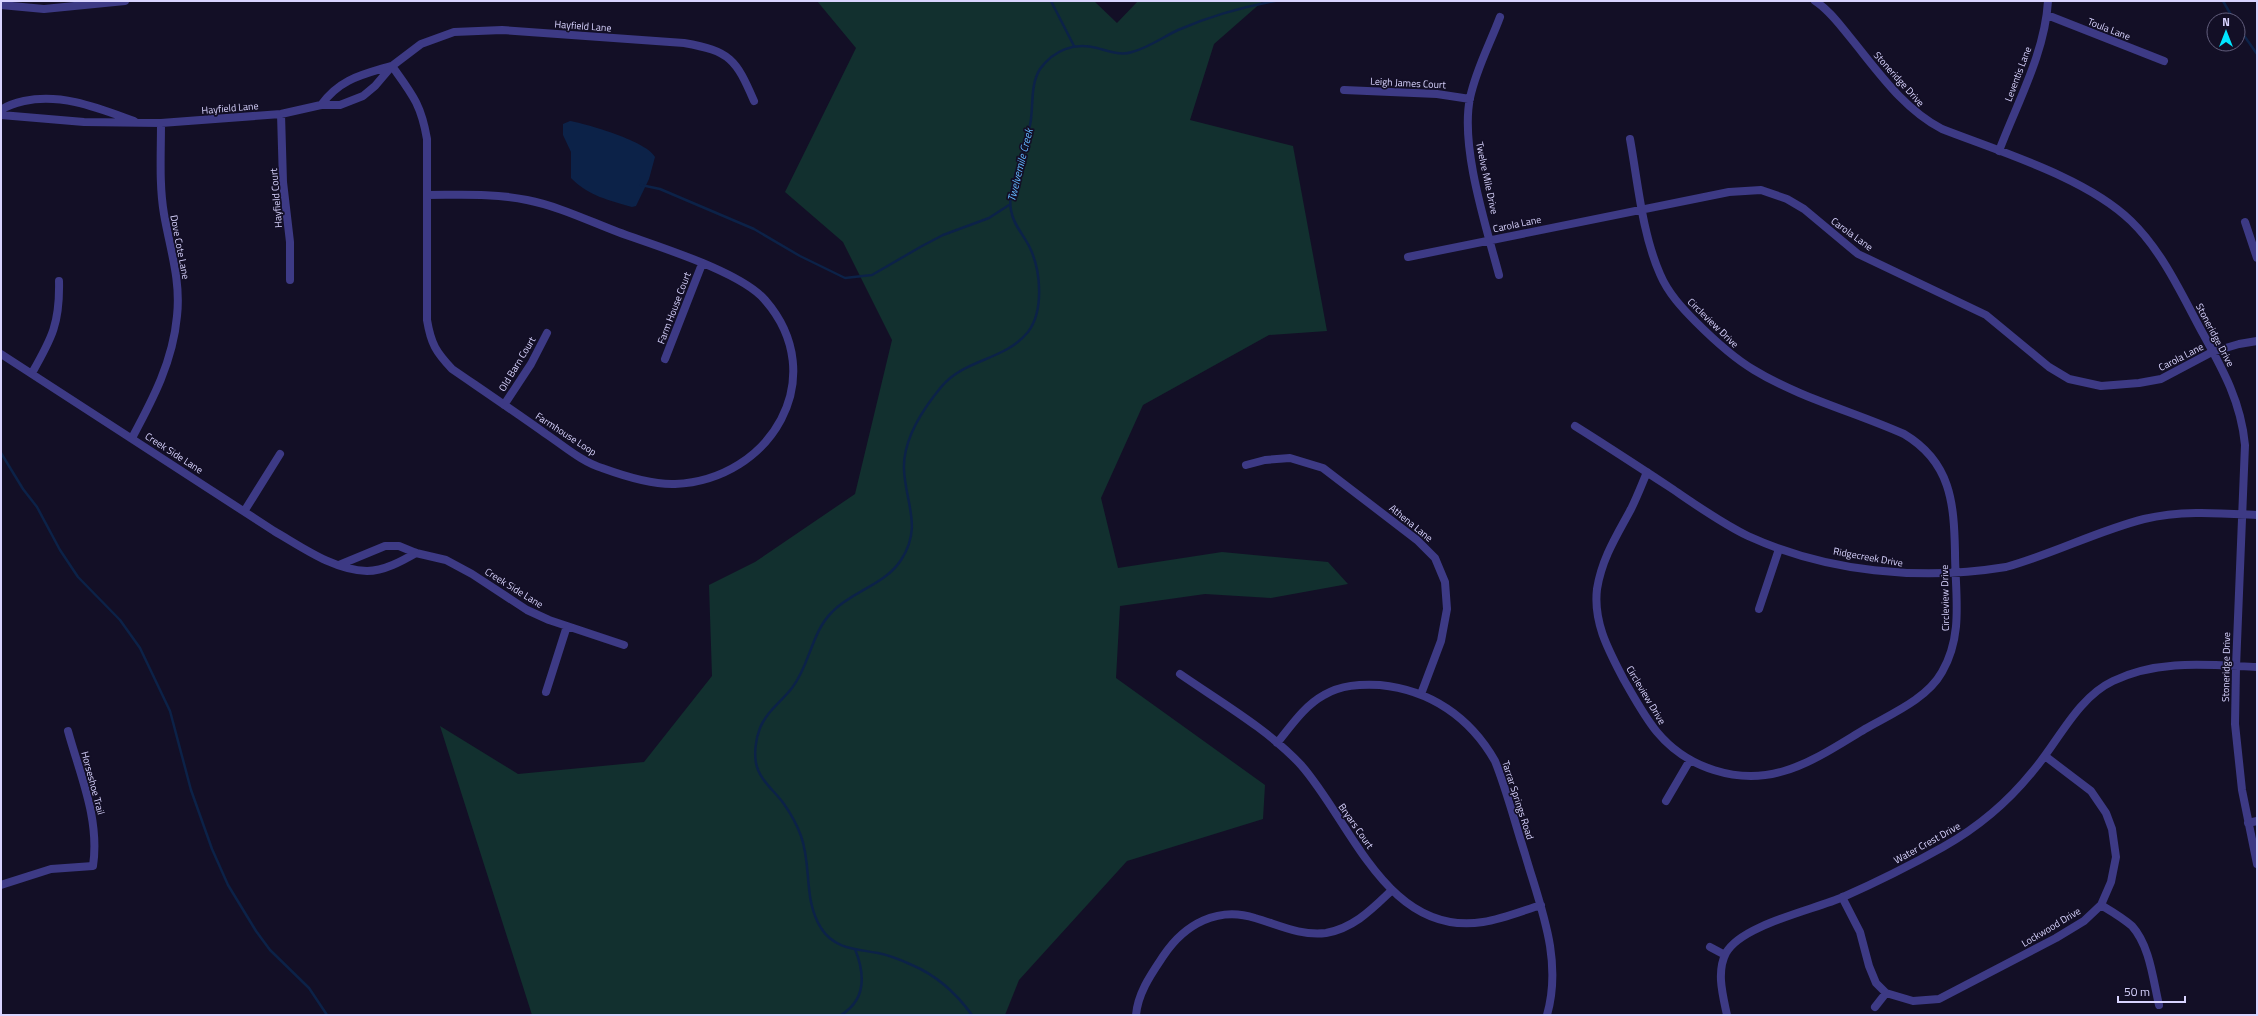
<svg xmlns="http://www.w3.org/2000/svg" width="2258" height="1016" viewBox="0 0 2258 1016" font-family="'Titillium Web',sans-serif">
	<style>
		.green { fill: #12302f }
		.water { fill: #0c2248 }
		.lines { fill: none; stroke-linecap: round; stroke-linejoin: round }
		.stream { stroke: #0c2248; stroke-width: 2.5 }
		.street { stroke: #3d3a85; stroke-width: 8 }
		.labels { text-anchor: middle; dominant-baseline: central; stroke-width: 3.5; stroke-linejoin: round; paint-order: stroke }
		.street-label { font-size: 10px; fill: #d9d4ff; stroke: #130f26 }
		.water-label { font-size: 11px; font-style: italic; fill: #62b6ff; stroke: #130f26 }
	</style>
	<rect width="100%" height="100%" fill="#130f26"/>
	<path class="green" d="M 817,1 L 1094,1 L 1117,23 L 1138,1 L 1263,1 L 1214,44 L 1190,120 L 1293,146 L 1327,331 L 1269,335 L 1143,405 L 1101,498 L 1118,568 L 1222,552 L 1328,562 L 1348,584 L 1271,598 L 1205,594 L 1120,606 L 1116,678 L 1265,785 L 1263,819 L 1127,861 L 1019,980 L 1005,1015 L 532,1015 L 440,726 L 518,774 L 644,762 L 712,676 L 709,585 L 755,562 L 855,494 L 892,340 L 843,242 L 785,192 L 856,48 Z"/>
	<path class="water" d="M 570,121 C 588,124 648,142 655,157 L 649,179 L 636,206 L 632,207 C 608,200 589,196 571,178 L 571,152 L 563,135 L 563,124 Z"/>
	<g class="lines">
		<path class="stream" d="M 1051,1 L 1074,46
			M 2223,1 L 2234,20
			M 2238,27 L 2257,54
			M 641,185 L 660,189 L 754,229 L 800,256 L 845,278 L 872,275 L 922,246 L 943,235 L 989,218 L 1009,205
			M 1,453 L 23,489 L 37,507 L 60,550 L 78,577 L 120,620 L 140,648 L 170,711 L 191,790 L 212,849 L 228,885 L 256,931 L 270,950 L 309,988 L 327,1015
			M 841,1015 C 866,1000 865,974 855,949
			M 972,1015 C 956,993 938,976 912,965 C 901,960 889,955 878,953 C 856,949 834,949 821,928 C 803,899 812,866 801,836 C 797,825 791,814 784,804 C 775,791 759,780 756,763 C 754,752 756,738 760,728 C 767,711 781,702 792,688 C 810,665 811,633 832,612 C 852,591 885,585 901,560 C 923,527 905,502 904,469 C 903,442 918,417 934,396 C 938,391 943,384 948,380 C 971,359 1007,358 1028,332 C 1044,311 1041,271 1030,248 C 1024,235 1013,225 1011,210 C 1006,187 1028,145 1031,119 C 1033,103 1031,83 1040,69 C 1054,50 1074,42 1097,48 C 1108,51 1120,56 1132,52 C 1148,48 1163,37 1178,30 C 1208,17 1243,7 1275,1"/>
		<path class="street" d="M 1815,1 C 1829,10 1839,24 1849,36 C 1877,70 1903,109 1942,129 C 2001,152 2087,178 2131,221 C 2162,251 2181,293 2201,330 C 2222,368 2241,401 2245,445 L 2236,667 L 2235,724 L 2242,790 L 2257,864
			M 1,5 L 44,9 L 125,1
			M 2047,15 L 2164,61
			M 392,66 C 412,94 421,104 427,139 L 427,320 C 431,344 436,352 452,369 C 484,391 515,412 546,434 C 564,446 582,462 602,468 C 624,476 652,485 675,484 C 771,480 832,377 765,300 C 740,271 656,246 618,232 C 589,221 558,206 527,200 C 494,193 460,195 427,195
			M 1344,90 L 1437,94 L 1470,99
			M 321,105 C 340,79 361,75 391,66
			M 1,110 C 8,105 15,103 24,101 C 62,93 98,108 134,121
			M 281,114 L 283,182 L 290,242 L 290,280
			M 1,115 L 84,122 L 161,123 L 281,114 L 321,105 L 340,105 L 363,96 L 375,86 L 392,66 L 421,44 L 454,32 L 502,30 L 684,43 C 730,51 736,59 754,101
			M 1630,139 C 1638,183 1642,233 1660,274 C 1668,293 1682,308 1696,322 C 1714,340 1732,357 1754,370 C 1800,398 1855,412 1904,434 C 1951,462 1954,503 1955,552 C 1955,594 1964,634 1942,672 C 1927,699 1891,714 1865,729 C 1840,744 1812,763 1784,771 C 1738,785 1687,768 1657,732 C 1644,716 1634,697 1624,680 C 1609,651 1593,623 1597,589 C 1602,558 1617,535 1631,509 C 1637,497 1642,484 1647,472
			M 1999,151 C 2017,103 2045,53 2048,1
			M 2245,222 L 2257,258
			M 1408,257 L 1729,192 L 1761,190 L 1787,199 L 1804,209 L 1858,254 L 1986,315 L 2049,367 L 2069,379 L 2101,386 L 2139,383 L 2161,379 L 2212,352 L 2239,344 L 2257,341
			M 1499,275 C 1486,226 1460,147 1470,98 C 1476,69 1490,44 1500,17
			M 1,354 L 274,531 C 302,547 333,570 367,571 C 384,571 402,561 416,553
			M 665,359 L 702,264
			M 32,373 C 52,338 60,323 59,281
			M 504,405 L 531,364 L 547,333
			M 1575,426 C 1607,446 1639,467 1671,488 C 1696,505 1721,523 1748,536 C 1827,572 1920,581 2006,567 C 2053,554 2097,531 2144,519 C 2181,510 2219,513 2257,515
			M 132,438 C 153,399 173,361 177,316 C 181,280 170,249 164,214 C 159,185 161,154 161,123
			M 1246,465 L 1265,460 L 1290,458 L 1323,468 L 1417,540 L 1435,558 L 1445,582 L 1447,609 L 1441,641 L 1421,694
			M 245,510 L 280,454
			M 339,565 L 385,546 L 399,546 L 416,553 L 446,560 L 472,574 L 527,610 L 549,620 L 624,645
			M 1759,609 L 1779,549
			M 1180,674 C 1219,701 1269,730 1301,765 C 1352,823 1387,937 1483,922 C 1502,919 1522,911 1541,905
			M 546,692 L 567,626
			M 1277,743 C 1291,726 1304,706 1324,695 C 1341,685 1360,684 1380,685 C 1430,690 1470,717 1495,761 C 1507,791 1515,823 1525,854 C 1540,906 1563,959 1547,1015
			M 1666,801 L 1690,760
			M 2248,823 L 2257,821
			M 1,885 L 51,869 L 93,866 C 100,819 80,775 68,731
			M 1842,897 L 1860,932 L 1869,966 L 1876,983 L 1886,993 L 1913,1001 L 1939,999 L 2056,938 L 2084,921 L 2101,905 L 2111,882 L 2116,857 L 2112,829 L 2106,813 L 2091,791 L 2045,756
			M 2101,905 C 2111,911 2123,918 2132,926 C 2150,946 2153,980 2159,1005
			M 1710,947 L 1725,955
			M 1875,1007 L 1886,993
			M 1136,1015 C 1138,992 1152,973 1164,955 C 1185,924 1218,906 1255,918 C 1279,925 1300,936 1326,933 C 1354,928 1372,909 1391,891
			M 1727,1015 C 1723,996 1716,972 1726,953 C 1741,925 1813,910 1843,897 C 1877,882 1911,865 1943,847 C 1977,828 2008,802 2033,771 C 2058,742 2077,698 2113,681 C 2159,659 2208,665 2257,667"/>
	</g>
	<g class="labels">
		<g class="street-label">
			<text transform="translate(583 26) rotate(4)">Hayfield Lane</text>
			<text transform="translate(2109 29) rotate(21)">Toula Lane</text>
			<text transform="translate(2018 74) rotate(-69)">Leventis Lane</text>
			<text transform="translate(1899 79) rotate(48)">Stoneridge Drive</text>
			<text transform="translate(1408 83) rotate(3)">Leigh James Court</text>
			<text transform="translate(230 108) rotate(-5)">Hayfield Lane</text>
			<text transform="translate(1487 178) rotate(78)">Twelve Mile Drive</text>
			<text transform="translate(276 198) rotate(-95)">Hayfield Court</text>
			<text transform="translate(1517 224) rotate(-12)">Carola Lane</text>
			<text transform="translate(1852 234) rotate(36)">Carola Lane</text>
			<text transform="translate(180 247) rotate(79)">Dove Cote Lane</text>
			<text transform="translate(674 308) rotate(-69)">Farm House Court</text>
			<text transform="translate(1713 323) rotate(44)">Circleview Drive</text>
			<text transform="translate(2215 335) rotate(62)">Stoneridge Drive</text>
			<text transform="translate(2181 357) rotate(-27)">Carola Lane</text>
			<text transform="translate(517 364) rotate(-59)">Old Barn Court</text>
			<text transform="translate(566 434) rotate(33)">Farmhouse Loop</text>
			<text transform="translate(174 453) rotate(33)">Creek Side Lane</text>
			<text transform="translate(1411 523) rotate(39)">Athena Lane</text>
			<text transform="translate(1868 557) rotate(10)">Ridgecreek Drive</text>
			<text transform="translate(514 588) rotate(32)">Creek Side Lane</text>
			<text transform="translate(1945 598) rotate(-91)">Circleview Drive</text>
			<text transform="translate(2226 667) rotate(-89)">Stoneridge Drive</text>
			<text transform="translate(1646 695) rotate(59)">Circleview Drive</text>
			<text transform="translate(93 783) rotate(75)">Horseshoe Trail</text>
			<text transform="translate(1518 800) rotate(72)">Tarrar Springs Road</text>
			<text transform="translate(1356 826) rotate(55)">Bryars Court</text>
			<text transform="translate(1927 843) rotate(-29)">Water Crest Drive</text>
			<text transform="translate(2051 927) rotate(-31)">Lockwood Drive</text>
		</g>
		<g class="water-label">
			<text transform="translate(1020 165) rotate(-76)">Twelvemile Creek</text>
		</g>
	</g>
	<rect width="2258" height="1016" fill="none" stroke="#d9d4ff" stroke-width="4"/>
	<g transform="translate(2226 32)"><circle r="19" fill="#130f26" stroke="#625e7d"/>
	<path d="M0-3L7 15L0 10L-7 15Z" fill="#00e5ff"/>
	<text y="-6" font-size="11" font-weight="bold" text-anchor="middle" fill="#d9d4ff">N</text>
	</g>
	<path d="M2118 996v6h67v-6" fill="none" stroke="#d9d4ff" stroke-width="2"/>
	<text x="2124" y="996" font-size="12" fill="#d9d4ff" stroke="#130f26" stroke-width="3" paint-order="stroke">50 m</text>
</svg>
